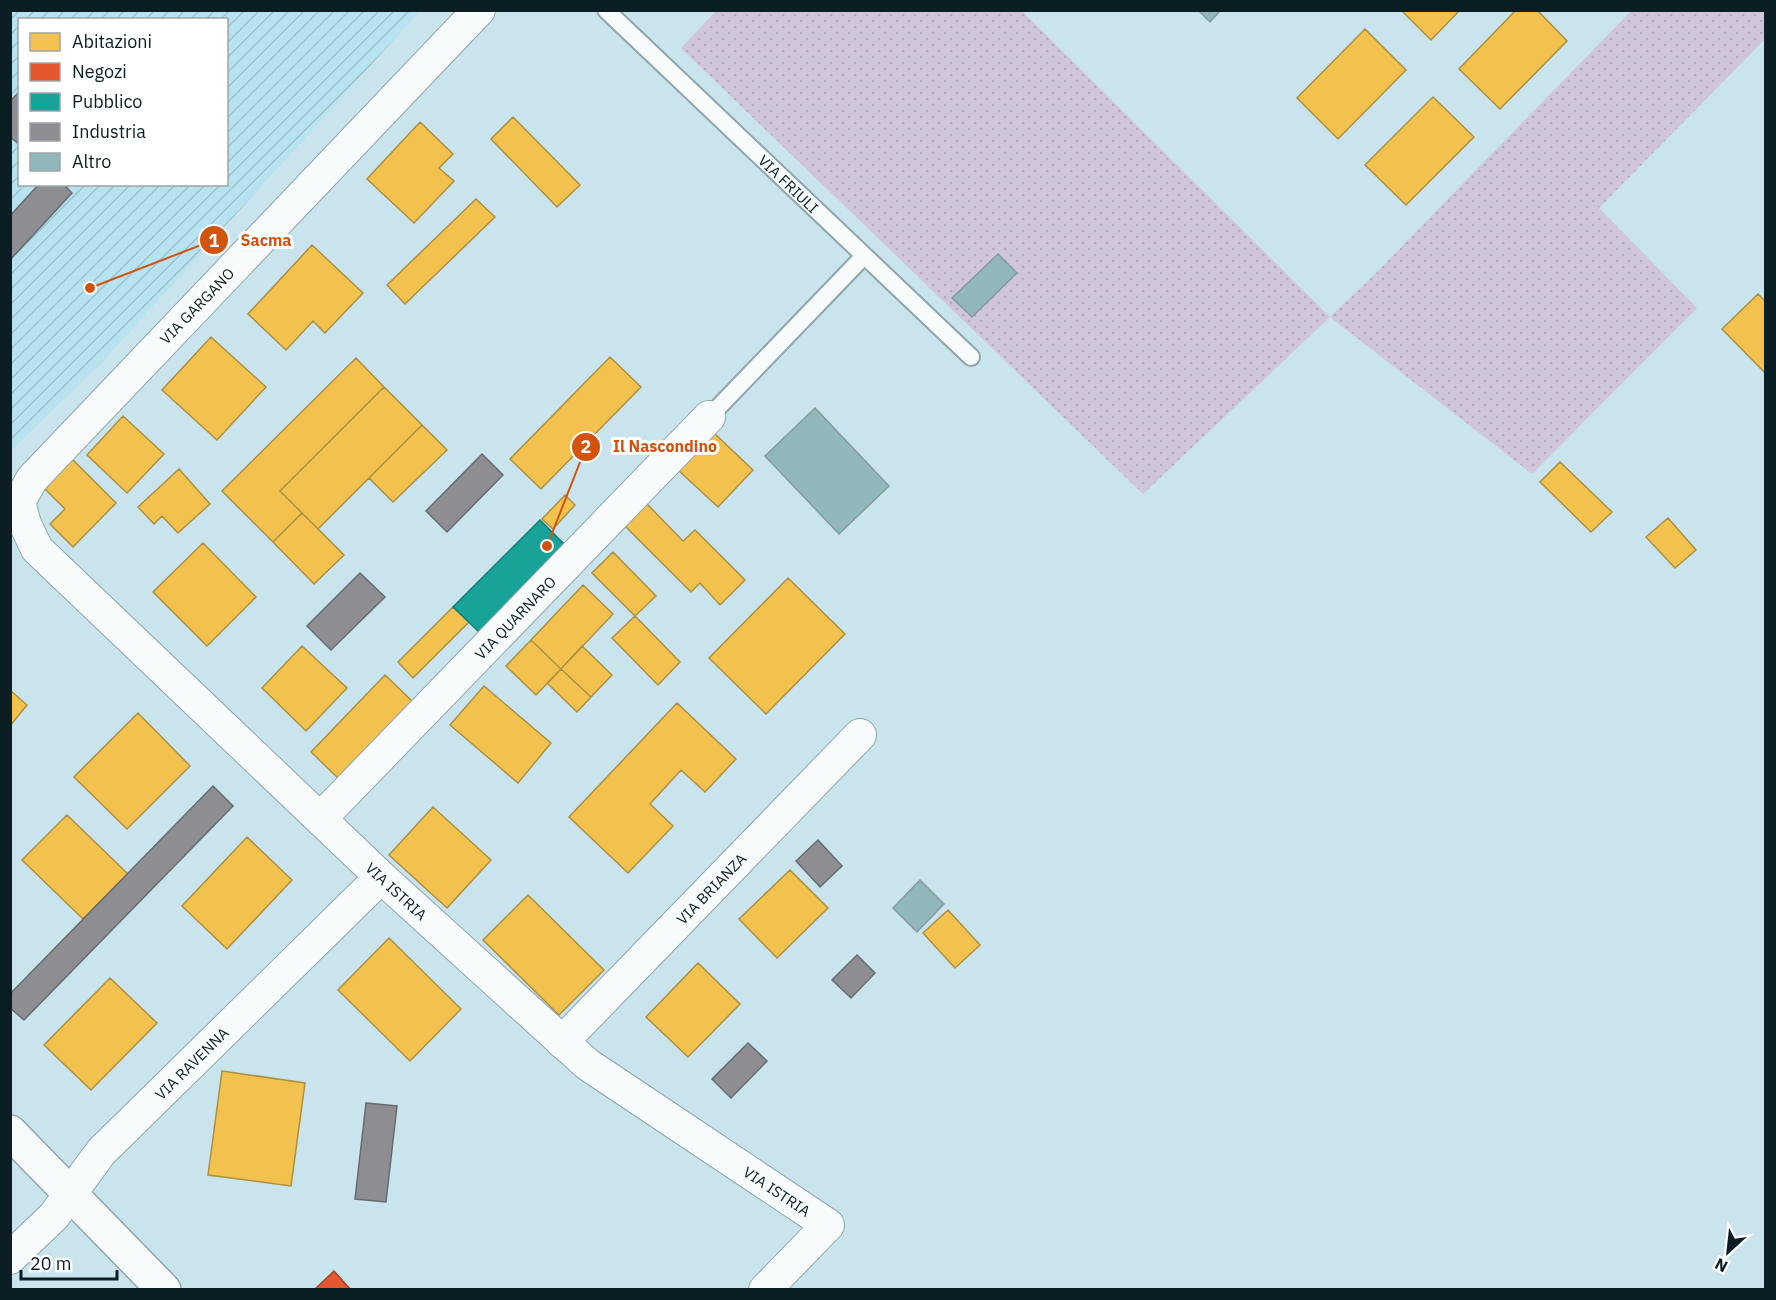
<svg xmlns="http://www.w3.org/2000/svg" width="1776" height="1300" viewBox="0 0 1776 1300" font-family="'IBM Plex Sans',sans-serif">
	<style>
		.industrial { fill: url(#industrial-furrows); fill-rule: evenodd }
		.grass { fill: url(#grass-dots) }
		.homes { fill: #f2c14e; stroke: #ac9041; stroke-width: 1.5 }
		.shops { fill: #e4572e; stroke: #a3462b; stroke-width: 1.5 }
		.public { fill: #17a398; stroke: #137b75; stroke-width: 1.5 }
		.industry { fill: #8d8d92; stroke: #666c71; stroke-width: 1.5 }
		.building { fill: #91b7bb; stroke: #859b9e; stroke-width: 1.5 }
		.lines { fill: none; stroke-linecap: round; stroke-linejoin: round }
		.lane-casing { stroke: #8fa5ab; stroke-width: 20 }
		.street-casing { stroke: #8fa5ab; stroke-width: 34 }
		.secondary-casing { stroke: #8fa5ab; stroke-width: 36 }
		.lane { stroke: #f7fbfc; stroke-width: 16 }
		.street { stroke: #f7fbfc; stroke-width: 32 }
		.secondary { stroke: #f7fbfc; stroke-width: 33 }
		.labels { text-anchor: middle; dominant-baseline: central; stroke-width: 6; stroke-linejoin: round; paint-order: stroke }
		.street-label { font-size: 15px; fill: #0a1e23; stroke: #fff }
		.leader { fill: none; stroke: #d2530e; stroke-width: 2 }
		.callout-dot { fill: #d2530e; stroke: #fff; stroke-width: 2 }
		.mark-label { font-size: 18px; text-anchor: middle; font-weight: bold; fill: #fff }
		.callout-label { font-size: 16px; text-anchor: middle; font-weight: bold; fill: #d2530e; stroke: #fff; stroke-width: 6; stroke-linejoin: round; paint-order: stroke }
	</style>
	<defs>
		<pattern id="industrial-furrows" width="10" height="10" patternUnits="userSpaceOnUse" patternTransform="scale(1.5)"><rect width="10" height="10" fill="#b7e3f0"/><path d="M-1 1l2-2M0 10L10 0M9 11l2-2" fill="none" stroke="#9cc2ce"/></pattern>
		<pattern id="grass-dots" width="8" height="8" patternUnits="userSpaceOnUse" patternTransform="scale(1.5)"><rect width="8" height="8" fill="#d1c5da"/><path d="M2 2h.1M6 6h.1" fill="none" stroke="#b2a9bb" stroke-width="1.8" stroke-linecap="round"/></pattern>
	</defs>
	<rect width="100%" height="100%" fill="#c9e4ec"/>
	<path class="industrial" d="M 11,11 L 420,11 L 105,359 L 11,451 ZM 20,20 L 226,20 L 226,184 L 20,184 Z"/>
	<path class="grass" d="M 716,11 L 1022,11 L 1330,317 L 1375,274 L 1631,11 L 1766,11 L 1765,39 L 1599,208 L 1697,308 L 1532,474 L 1330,317 L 1143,494 L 681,48 Z"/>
	<path class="homes" d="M 1401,10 L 1460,10 L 1431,40 Z
		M 1516,10 L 1537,10 L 1567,41 L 1500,109 L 1459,69 Z
		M 1365,29 L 1406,70 L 1338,139 L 1297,98 Z
		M 1433,97 L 1474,137 L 1406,205 L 1365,165 Z
		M 513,117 L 580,185 L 557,207 L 491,139 Z
		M 420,122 L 453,154 L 439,168 L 454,181 L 414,223 L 367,179 Z
		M 476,199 L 495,217 L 405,304 L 387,285 Z
		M 312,245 L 363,293 L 325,333 L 313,321 L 286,350 L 248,314 Z
		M 1758,294 L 1766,302 L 1766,374 L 1722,329 Z
		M 211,337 L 266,387 L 217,440 L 162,390 Z
		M 610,357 L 641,387 L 541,489 L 510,459 Z
		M 356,358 L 384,387 L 280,491 L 302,513 L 273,542 L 222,491 Z
		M 384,387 L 422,425 L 318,529 L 280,491 Z
		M 123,416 L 164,454 L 127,493 L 87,455 Z
		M 422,425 L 447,450 L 393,502 L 369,478 Z
		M 713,432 L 753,470 L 718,507 L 678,470 Z
		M 70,457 L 116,503 L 73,547 L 50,524 L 65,509 L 42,486 Z
		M 1560,462 L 1612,512 L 1591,532 L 1540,482 Z
		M 179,469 L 210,504 L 178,533 L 162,516 L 154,524 L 138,507 Z
		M 565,495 L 575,505 L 553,529 L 542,519 Z
		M 646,503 L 683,541 L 695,530 L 745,580 L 720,605 L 700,583 L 691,592 L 624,525 Z
		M 302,513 L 344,555 L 314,584 L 273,542 Z
		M 1668,518 L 1696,550 L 1675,568 L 1646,537 Z
		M 203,543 L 256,597 L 207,646 L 153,592 Z
		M 613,552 L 656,596 L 635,616 L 592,573 Z
		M 788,578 L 845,634 L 766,714 L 709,658 Z
		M 583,585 L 613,614 L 561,669 L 531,640 Z
		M 453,607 L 469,622 L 413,678 L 398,662 Z
		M 635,616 L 680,662 L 658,685 L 612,638 Z
		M 531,640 L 561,669 L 536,695 L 506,666 Z
		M 302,646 L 347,688 L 306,731 L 262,688 Z
		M 582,646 L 612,675 L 591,697 L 561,669 Z
		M 561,669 L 591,697 L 577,712 L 547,683 Z
		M 385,675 L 412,701 L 338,778 L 311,752 Z
		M 484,686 L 551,743 L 518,783 L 450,725 Z
		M 10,690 L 27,705 L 10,726 Z
		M 677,703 L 736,759 L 705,792 L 681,770 L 650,804 L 673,826 L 628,873 L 569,817 Z
		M 138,713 L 190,766 L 127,829 L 74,777 Z
		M 433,807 L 491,860 L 447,908 L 389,855 Z
		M 67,815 L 128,874 L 83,919 L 22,860 Z
		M 247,837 L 292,880 L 227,949 L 182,906 Z
		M 790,870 L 828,908 L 777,958 L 739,919 Z
		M 528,895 L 604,970 L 559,1015 L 483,940 Z
		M 948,910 L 980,945 L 955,968 L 923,933 Z
		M 389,938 L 461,1009 L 410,1061 L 338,990 Z
		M 698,963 L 740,1004 L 688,1057 L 646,1017 Z
		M 110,978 L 157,1023 L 91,1090 L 44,1045 Z
		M 222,1071 L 305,1083 L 291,1186 L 208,1175 Z"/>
	<path class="shops" d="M 334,1271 L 351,1290 L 314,1290 Z"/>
	<path class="public" d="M 540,520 L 566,546 L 479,632 L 453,607 Z"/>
	<path class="industry" d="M 20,91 L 20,145 L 10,137 L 10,101 Z
		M 39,184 L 63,184 L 72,193 L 10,260 L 10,216 Z
		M 482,454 L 503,475 L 447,532 L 426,511 Z
		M 360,573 L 385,597 L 331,650 L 307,626 Z
		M 213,786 L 233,806 L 24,1020 L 10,1008 L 10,994 Z
		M 818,840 L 842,866 L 820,887 L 796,861 Z
		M 857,955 L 875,973 L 851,998 L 832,980 Z
		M 748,1043 L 767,1061 L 731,1098 L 712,1079 Z
		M 366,1103 L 397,1106 L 386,1202 L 355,1199 Z"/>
	<path class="building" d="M 1198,10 L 1221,10 L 1210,22 Z
		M 998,254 L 1017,273 L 972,317 L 952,298 Z
		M 815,408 L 889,486 L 839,534 L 765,456 Z
		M 920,880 L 944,904 L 917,932 L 893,908 Z"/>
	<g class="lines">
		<defs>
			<g id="lane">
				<path id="s1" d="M 606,10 L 971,357"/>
				<path d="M 709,417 L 864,256"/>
			</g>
			<g id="street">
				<path id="s2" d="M 479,10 L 32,479 L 19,502 L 25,524 L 37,549 L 381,877 L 587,1064 L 828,1225 L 765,1290"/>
				<path id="s3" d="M 321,818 L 709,417"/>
				<path id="s4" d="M 562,1042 L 860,735"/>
				<path id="s5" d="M 10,1258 L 54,1216 L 101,1152 L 381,877"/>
			</g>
			<path id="secondary" d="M 10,1132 L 164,1290"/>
		</defs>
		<use href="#lane" class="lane-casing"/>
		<use href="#street" class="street-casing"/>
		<use href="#secondary" class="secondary-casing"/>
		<use href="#lane" class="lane"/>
		<use href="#street" class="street"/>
		<use href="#secondary" class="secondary"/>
	</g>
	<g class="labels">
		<g class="street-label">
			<text stroke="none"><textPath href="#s1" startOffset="252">VIA FRIULI</textPath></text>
			<text transform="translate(197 306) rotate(-46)">VIA GARGANO</text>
			<text stroke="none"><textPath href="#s3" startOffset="279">VIA QUARNARO</textPath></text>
			<text stroke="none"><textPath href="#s4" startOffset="214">VIA BRIANZA</textPath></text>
			<text stroke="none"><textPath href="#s2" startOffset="1221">VIA ISTRIA</textPath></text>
			<text stroke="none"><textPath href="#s5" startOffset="267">VIA RAVENNA</textPath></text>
			<text stroke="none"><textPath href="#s2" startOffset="1707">VIA ISTRIA</textPath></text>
		</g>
	</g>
	<path class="leader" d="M90 288L214 240M547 546L586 447"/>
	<g class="callout-dot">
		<circle cx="90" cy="288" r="6"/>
		<circle cx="547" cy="546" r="6"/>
		<circle cx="214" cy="240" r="15"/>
		<circle cx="586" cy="447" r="15"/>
	</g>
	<g class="mark-label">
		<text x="214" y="247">1</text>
		<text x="586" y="453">2</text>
	</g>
	<g class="callout-label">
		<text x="266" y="246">Sacma</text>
		<text x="665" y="452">Il Nascondino</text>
	</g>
	<rect width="1776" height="1300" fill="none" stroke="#0a1e23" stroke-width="24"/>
	<rect x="18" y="18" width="210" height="168" fill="#ffffff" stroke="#9da5a7" stroke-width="1.5"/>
	<rect x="30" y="33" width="30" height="18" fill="#f2c14e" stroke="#9da5a7" stroke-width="1.5"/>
	<text x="72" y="48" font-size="18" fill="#0a1e23">Abitazioni</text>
	<rect x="30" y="63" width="30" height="18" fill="#e4572e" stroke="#9da5a7" stroke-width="1.5"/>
	<text x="72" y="78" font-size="18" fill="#0a1e23">Negozi</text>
	<rect x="30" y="93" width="30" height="18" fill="#17a398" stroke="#9da5a7" stroke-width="1.5"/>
	<text x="72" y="108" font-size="18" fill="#0a1e23">Pubblico</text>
	<rect x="30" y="123" width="30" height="18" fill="#8d8d92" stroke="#9da5a7" stroke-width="1.5"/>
	<text x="72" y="138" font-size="18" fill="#0a1e23">Industria</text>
	<rect x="30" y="153" width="30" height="18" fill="#91b7bb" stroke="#9da5a7" stroke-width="1.5"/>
	<text x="72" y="168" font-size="18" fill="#0a1e23">Altro</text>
	<g transform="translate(1728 1252) rotate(207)" stroke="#ffffff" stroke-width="4.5" paint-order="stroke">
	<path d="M0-4.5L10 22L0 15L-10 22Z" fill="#0a1e23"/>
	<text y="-9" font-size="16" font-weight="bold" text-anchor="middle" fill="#0a1e23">N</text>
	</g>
	<path d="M21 1270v9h96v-9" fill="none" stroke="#0a1e23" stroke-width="3"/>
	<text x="30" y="1270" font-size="18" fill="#0a1e23" stroke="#ffffff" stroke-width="4.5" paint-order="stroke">20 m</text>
</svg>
